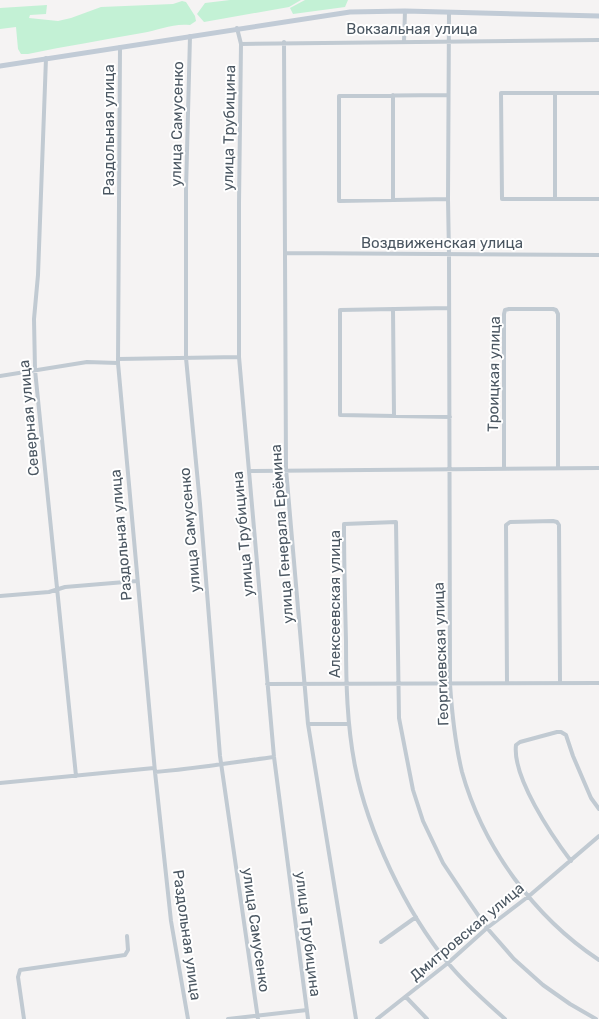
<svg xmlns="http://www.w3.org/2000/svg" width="599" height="1019" viewBox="0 0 599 1019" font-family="Rubik,sans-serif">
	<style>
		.green { fill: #c3f1d5 }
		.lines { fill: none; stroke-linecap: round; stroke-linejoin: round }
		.street { stroke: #c1cad2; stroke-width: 4 }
		.secondary { stroke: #c1cbd6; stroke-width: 5 }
		.labels { text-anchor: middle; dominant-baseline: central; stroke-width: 4; stroke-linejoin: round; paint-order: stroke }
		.street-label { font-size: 15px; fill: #4a5661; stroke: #fff }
	</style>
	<rect width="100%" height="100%" fill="#f5f3f3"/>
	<path class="green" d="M 230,0 L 301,0 L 289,7 L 204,22 L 197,14 L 205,3 Z
		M 305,0 L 348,0 L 345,7 L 293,14 L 290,8 Z
		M 182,1 L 186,2 L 195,16 L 196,21 L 190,25 C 173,23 159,30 142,33 C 104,40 66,46 28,54 L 21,54 L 18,49 L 16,27 L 0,29 L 0,8 L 47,5 L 46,14 L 30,15 L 29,18 L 58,21 L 71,18 L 101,7 L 173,4 Z"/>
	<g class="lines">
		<path class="street" d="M 449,12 L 448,199 L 449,254 L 450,684 C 452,714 455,743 462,772 C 483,847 534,917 599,960
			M 237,28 L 241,44 L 599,40
			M 190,36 L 186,190 L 186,358 L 200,504 L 220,756 L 258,1019
			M 284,42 L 286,469 L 308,724 L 356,1019
			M 404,42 L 405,11
			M 241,44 L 239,203 L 239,357 L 274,757 L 308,1019
			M 120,47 L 118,363 L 155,772 L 171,921 L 188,1019
			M 46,58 L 38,275 L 34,319 L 35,370 L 76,776
			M 555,93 L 555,199
			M 599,93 L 501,93 L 502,199 L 599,199
			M 448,199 L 339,201 L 339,96 L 448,95
			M 393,200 L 393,95
			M 285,253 L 599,255
			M 449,308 L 340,310 L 340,415 L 450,417
			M 393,309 L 394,416
			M 118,359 L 239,357
			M 0,376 L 87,362 L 118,363
			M 504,468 L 504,314 L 505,310 L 509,309 L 553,309 L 556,310 L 558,314 L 558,468
			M 249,471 L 599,468
			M 0,596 L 49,592 L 65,587 L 137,581
			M 507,683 L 506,525 L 510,522 L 553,521 L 557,522 L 559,525 L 560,683
			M 267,684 L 599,683
			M 308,724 L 349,724
			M 155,772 C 195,769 234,762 274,757
			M 0,783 L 154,768
			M 571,861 C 552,836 512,777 516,745 L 520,742 L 557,732 L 561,732 L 566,735 L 573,756 L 591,798 L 599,809
			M 381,942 L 416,917
			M 406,997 L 427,1019
			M 24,1019 L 18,977 L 20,970 L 125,955 L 128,950 L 127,936
			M 228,1019 L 307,1010
			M 377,1019 L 448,963 L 487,928 L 529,896 L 599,836
			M 505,1019 C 485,1001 465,984 448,963 C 406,912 368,832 355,766 C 347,725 346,683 346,641 C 345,602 344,563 344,524 L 396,522 L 399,718 L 413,790 L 423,821 L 443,863 L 465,896 L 487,928 L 514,959 L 543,985 L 570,1004 L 596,1019"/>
		<path class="secondary" d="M 0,66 L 350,12 L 405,11 L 599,16"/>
	</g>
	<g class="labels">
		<g class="street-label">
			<text x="412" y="29">Вокзальная улица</text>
			<text transform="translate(177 124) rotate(-89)">улица Самусенко</text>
			<text transform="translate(229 128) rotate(-89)">улица Трубицина</text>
			<text transform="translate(109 130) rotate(-90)">Раздольная улица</text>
			<text x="442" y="243">Воздвиженская улица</text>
			<text transform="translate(494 374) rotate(-89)">Троицкая улица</text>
			<text transform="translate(29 418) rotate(-95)">Северная улица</text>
			<text transform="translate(190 530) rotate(-95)">улица Самусенко</text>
			<text transform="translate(243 534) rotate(-95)">улица Трубицина</text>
			<text transform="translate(282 534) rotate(-94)">улица Генерала Ерёмина</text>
			<text transform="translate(121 535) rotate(-95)">Раздольная улица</text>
			<text transform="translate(335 604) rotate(-90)">Алексеевская улица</text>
			<text transform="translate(441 654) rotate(-92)">Георгиевская улица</text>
			<text transform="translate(256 930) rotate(82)">улица Самусенко</text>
			<text transform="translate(467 932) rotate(-40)">Дмитровская улица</text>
			<text transform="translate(308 934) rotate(83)">улица Трубицина</text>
			<text transform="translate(187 935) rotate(82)">Раздольная улица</text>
		</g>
	</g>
</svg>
